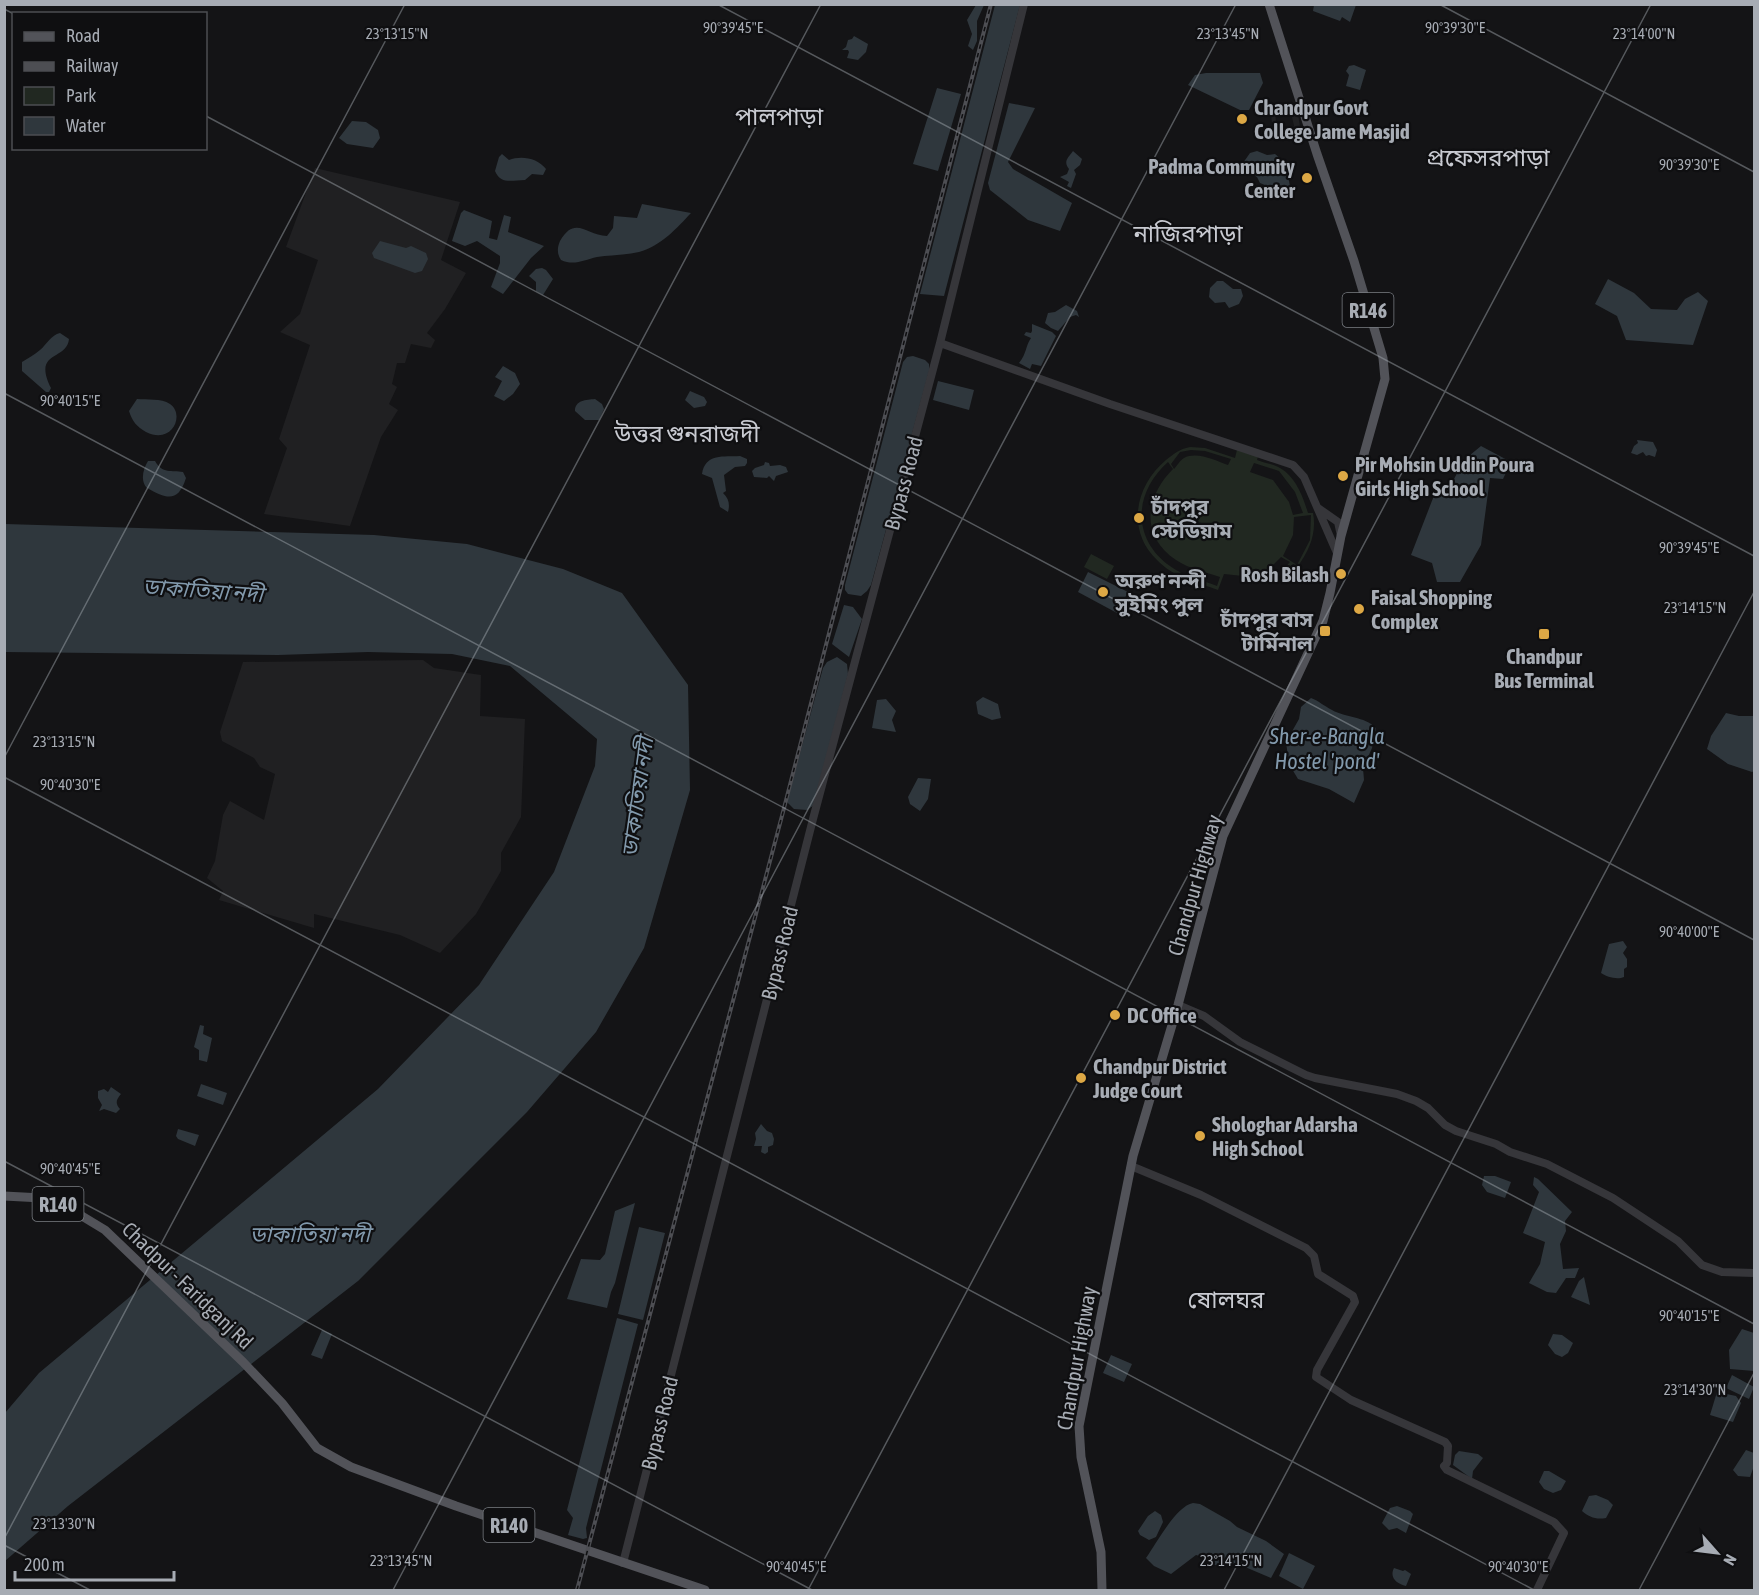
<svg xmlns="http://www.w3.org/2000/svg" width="1759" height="1595" viewBox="0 0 1759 1595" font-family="'Asap Condensed','Noto Sans Bengali',sans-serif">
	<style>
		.built { fill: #202022 }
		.green { fill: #212821; fill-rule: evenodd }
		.water { fill: #2f373d }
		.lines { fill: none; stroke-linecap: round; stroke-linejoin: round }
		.minor { stroke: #36363a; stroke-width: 8 }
		.major { stroke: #525359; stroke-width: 9 }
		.rail-casing { stroke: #4d4e53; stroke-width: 4 }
		.rail { stroke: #0f0f11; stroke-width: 1.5; stroke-dasharray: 4.5; stroke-linecap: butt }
		.ticks { fill: none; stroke: #a7acb4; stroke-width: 1.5; stroke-opacity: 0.45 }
		.poi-dot { fill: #dda845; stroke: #0f0f11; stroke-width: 2 }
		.labels { text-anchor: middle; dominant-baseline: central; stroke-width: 4.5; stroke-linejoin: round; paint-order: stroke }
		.shield { fill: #0f0f11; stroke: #797d83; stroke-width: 1.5 }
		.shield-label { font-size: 20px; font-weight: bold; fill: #a7acb4 }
		.poi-label { font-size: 21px; font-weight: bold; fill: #a7acb4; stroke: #0f0f11; text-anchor: start }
		.street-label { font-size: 21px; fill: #a7acb4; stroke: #0f0f11 }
		.water-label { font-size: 22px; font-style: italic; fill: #8299ac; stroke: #0f0f11 }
		.quarter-label { font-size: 24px; fill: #c8cad1; stroke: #0f0f11 }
		.ticks-label { font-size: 15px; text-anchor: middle; fill: #a7acb4; stroke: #0f0f11; stroke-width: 4.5; stroke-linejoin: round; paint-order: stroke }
	</style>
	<rect width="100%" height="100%" fill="#141416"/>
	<path class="built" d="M 1270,107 L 1297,108 L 1302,139 L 1297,138 L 1291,113 L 1275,113 L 1278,138 L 1274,138 Z
		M 315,168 L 460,202 L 441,260 L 466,273 L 445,309 L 427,333 L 435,340 L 431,348 L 411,344 L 405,363 L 397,363 L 392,384 L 397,387 L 389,404 L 398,410 L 381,437 L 350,526 L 264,514 L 287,448 L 279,439 L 310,345 L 280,332 L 300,314 L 318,260 L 286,247 Z
		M 423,660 L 434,668 L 481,675 L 480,716 L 525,719 L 521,817 L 501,853 L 501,871 L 476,914 L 440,953 L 400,935 L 314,914 L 314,928 L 219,900 L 223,891 L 207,878 L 215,861 L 223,815 L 230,801 L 264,820 L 275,774 L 260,767 L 254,758 L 222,741 L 220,732 L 243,662 Z"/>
	<path class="green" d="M 1190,447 L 1205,448 L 1235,458 L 1237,450 L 1258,456 L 1257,460 C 1264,463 1274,464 1280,468 C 1296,477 1303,497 1308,513 L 1313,513 C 1317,533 1309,551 1298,566 L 1293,564 L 1284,573 L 1266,584 L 1253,577 L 1224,574 L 1218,590 C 1196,582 1173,577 1157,560 C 1126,530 1135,486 1166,460 C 1174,454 1179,449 1190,447 ZM 1191,450 L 1205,451 L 1231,459 L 1228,465 C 1216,461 1197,451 1184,458 C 1180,460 1177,466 1174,469 L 1171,464 L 1180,452 ZM 1168,462 L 1173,469 C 1145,497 1140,536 1176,560 C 1189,569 1206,572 1220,577 L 1217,586 C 1202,580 1183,576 1170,566 C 1131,538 1134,492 1168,462 ZM 1254,463 L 1279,471 L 1295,492 L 1303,513 L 1293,515 L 1289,502 L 1273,480 L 1250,472 ZM 1311,515 L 1310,540 L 1297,565 L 1283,556 L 1293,535 L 1294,517 ZM 1281,557 L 1290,562 L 1281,572 L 1269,580 L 1257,575 L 1273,565 Z
		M 1091,554 L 1114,566 L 1107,579 L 1084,567 Z"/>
	<path class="water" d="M 976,5 L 984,5 L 977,21 L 977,41 L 973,50 L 968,46 L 972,34 L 967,20 Z
		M 995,5 L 1020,5 L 944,296 L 920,294 Z
		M 1314,5 L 1314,4 L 1356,5 L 1350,22 L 1342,17 L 1340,21 L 1313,11 Z
		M 854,36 L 868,44 L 866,52 L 858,60 L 847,58 L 849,52 L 848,50 L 842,50 L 846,47 L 848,40 L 852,39 Z
		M 1354,65 L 1366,70 L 1360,90 L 1346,86 L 1349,75 L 1346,71 L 1349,66 Z
		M 1206,73 L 1260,73 L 1263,83 L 1249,110 L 1240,110 L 1188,85 L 1195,75 Z
		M 937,88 L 961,94 L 938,171 L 913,164 Z
		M 1009,103 L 1035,108 L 1008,162 L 1013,169 L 1072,203 L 1060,231 L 1028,220 L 990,190 L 988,183 Z
		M 352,121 L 366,122 L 378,130 L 380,138 L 373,148 L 347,144 L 339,138 Z
		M 1073,151 L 1082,159 L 1080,165 L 1074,170 L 1076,174 L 1071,188 L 1067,186 L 1069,182 L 1060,177 L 1067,174 L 1069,169 C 1063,161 1068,158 1073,151 Z
		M 1257,151 L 1267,155 L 1275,154 L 1281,159 L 1282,171 L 1288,174 L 1290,187 C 1279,191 1270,187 1260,183 L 1257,177 L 1245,170 L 1243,163 L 1250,153 Z
		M 502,154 L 509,160 C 521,155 538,158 546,169 L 543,175 L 532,174 L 525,180 C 512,180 501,185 495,171 L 499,157 Z
		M 642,204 L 691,213 C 677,228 661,246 639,252 C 626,255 611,255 597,257 C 584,260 574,266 561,260 C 557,254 557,248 560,241 C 575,215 586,235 607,236 L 613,228 L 614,216 L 637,218 Z
		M 464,210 L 492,221 L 489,238 L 497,240 L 504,215 L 511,217 L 508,232 L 544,246 L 531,258 L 503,294 L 491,287 L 500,263 L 500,256 L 477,241 L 465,246 L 452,241 L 461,213 Z
		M 380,241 L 406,248 L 411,246 L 426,253 L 428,259 L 422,271 L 415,273 L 374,258 L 372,253 Z
		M 542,268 L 546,270 L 553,279 L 543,295 L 536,291 L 536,282 L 529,276 L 536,269 Z
		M 1608,279 L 1634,293 L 1651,309 L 1677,310 L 1685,299 L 1698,292 L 1708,301 L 1693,345 L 1626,340 L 1617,316 L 1595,304 Z
		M 1217,281 L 1223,281 L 1233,289 L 1241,289 L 1243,296 L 1239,304 L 1229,308 L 1225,302 L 1215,303 L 1209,297 L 1210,288 Z
		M 1066,305 L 1077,311 L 1079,317 L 1076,315 L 1070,317 L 1058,331 L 1051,328 L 1045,323 L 1048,313 L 1055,312 Z
		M 1032,324 L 1052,332 L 1056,336 L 1041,366 L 1032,364 L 1030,369 L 1019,363 C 1027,353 1025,347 1031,338 L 1024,335 L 1026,332 L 1031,333 L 1032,331 Z
		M 60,333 L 69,339 C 67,361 32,350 51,388 L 49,392 L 46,392 L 22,371 L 22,362 C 28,358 34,355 40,350 C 47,344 51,335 60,333 Z
		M 913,356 L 925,360 L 929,364 L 929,371 L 871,585 L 867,591 L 861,596 L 848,594 L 845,590 L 845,585 L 903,362 L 907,357 Z
		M 503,366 L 515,373 L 520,384 L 513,394 L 504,401 L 494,396 L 502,381 L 495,377 Z
		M 938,381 L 974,390 L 969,410 L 933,400 Z
		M 690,391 L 704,397 L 707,402 L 705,406 L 694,408 L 685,400 Z
		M 137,399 C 147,400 161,398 170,404 C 185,414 173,445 146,432 C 137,427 132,421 129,411 Z
		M 595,399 L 602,404 L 604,409 L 599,420 L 585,420 L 575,411 C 575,400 586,400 595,399 Z
		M 1637,440 L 1653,442 L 1657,450 L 1655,457 L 1649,455 L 1646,456 L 1643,452 L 1637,455 L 1631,453 L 1634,446 L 1638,443 Z
		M 1481,446 L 1511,462 L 1503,479 L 1490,478 L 1481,545 L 1460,582 L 1437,582 L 1432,563 L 1411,555 L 1435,493 L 1454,479 L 1464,460 Z
		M 740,456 L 747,459 L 747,463 L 745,466 L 735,467 L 724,475 L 726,491 L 723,493 C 729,499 730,504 728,512 L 720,507 L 712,478 L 702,474 C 705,453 724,457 740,456 Z
		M 148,461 L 155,461 C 162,474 172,470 183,472 L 186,478 C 178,503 167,499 147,488 C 140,481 143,469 148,461 Z
		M 765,462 L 769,463 L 770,466 L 780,465 L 786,467 L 788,472 L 776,476 L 774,481 L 769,476 L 767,478 L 754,477 L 752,471 L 755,468 L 764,465 Z
		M 5,524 L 374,535 L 467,544 L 563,569 L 622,593 L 688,685 L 690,790 L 644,948 L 596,1032 L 527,1112 L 358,1281 L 68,1506 L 5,1561 L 5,1413 L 39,1373 L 378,1089 L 479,985 L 554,872 L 595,766 L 597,739 L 510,666 L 452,654 L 368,652 L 278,655 L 5,652 Z
		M 1088,572 L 1128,592 L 1117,613 L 1078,592 Z
		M 844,605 L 853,607 L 862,619 L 849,657 L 832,644 Z
		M 837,657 L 847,664 L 848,674 L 814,805 L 807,810 L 794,809 L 787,802 L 823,668 L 827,662 Z
		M 983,697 L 998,704 L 1001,718 L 992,720 L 978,714 L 976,702 Z
		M 1311,698 C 1319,701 1324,706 1332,710 C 1346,718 1364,716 1376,728 L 1372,748 L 1363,768 L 1364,780 L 1354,803 L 1329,789 L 1298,779 L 1289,764 L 1286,742 L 1299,719 L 1301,707 Z
		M 886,699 L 896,711 L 892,720 L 896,732 L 872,728 L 877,700 Z
		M 1726,713 L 1739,716 L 1754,716 L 1754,771 L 1752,772 L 1728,764 L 1707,749 L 1711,736 Z
		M 918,778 L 931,779 L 928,799 L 920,811 L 910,804 L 908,797 Z
		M 1623,941 L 1627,947 L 1623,953 L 1627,959 L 1627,967 L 1624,969 L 1624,977 C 1617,980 1607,977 1601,973 L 1609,944 Z
		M 200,1025 L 204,1026 L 203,1034 L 212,1038 L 207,1062 L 199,1060 L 199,1050 L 194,1047 Z
		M 201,1084 L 227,1093 L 223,1105 L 197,1096 Z
		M 111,1087 L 121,1094 C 116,1100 115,1103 120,1109 L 116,1113 L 104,1109 L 99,1111 L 102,1105 L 98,1098 L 98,1091 L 104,1089 L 108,1092 Z
		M 761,1124 L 767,1131 L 772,1133 L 774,1139 L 773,1145 L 768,1147 L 768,1152 L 765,1154 L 761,1152 L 762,1146 L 754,1146 L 756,1139 L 755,1133 Z
		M 178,1129 L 199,1135 L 195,1146 L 178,1139 L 176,1136 Z
		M 1484,1176 L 1495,1176 L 1511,1182 L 1505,1198 L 1487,1192 L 1482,1185 Z
		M 1534,1177 L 1538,1179 L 1572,1212 L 1565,1221 L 1566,1231 L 1560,1244 L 1563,1269 L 1579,1268 L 1575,1278 L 1566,1278 L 1556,1293 L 1547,1292 L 1529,1283 L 1540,1264 L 1545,1242 L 1523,1233 L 1539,1192 L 1533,1185 Z
		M 635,1203 L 615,1283 L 611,1292 L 607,1308 L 567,1299 L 581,1259 L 600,1260 L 605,1254 L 615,1211 Z
		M 639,1227 L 665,1233 L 643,1320 L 618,1314 Z
		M 1584,1277 L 1590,1305 L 1571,1297 L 1579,1281 Z
		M 617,1318 L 638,1324 L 586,1528 L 587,1538 L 583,1539 L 568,1535 L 573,1518 L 567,1510 Z
		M 1742,1329 L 1754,1333 L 1754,1371 L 1730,1369 L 1729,1350 Z
		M 322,1330 L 332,1334 L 322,1359 L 311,1355 Z
		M 1553,1334 L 1562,1335 L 1573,1343 L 1568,1353 L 1562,1357 L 1555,1354 L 1548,1345 Z
		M 1111,1355 L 1132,1364 L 1124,1382 L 1103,1373 Z
		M 1732,1375 L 1754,1387 L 1749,1399 L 1726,1388 Z
		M 1717,1392 L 1736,1396 L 1741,1403 L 1733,1422 L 1710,1415 Z
		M 1746,1450 L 1754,1453 L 1754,1466 L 1750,1477 L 1738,1476 L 1733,1470 Z
		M 1459,1451 L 1478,1454 L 1483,1458 L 1473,1471 L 1472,1479 L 1453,1465 L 1455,1455 Z
		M 1544,1471 L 1549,1471 L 1566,1481 L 1561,1490 L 1553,1493 L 1544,1489 L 1539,1482 Z
		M 1596,1495 L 1608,1500 L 1613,1505 L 1606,1518 C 1596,1520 1589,1517 1582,1511 L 1589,1496 Z
		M 1193,1503 L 1200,1504 L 1230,1521 L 1237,1527 L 1266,1541 L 1284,1554 L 1271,1578 L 1238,1564 L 1214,1565 L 1203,1557 L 1196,1555 L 1171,1574 L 1154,1566 L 1146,1558 C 1156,1544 1176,1506 1193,1503 Z
		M 1397,1506 L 1410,1511 L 1413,1514 L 1406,1533 L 1397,1528 L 1389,1530 L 1382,1523 L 1390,1508 Z
		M 1155,1511 L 1161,1515 L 1163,1522 L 1156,1537 L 1149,1540 L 1140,1535 L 1138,1531 L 1148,1516 Z
		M 1289,1553 L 1315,1566 L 1303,1589 L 1279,1576 Z
		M 1394,1568 L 1403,1571 L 1405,1570 L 1411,1574 L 1406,1586 C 1397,1584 1389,1578 1394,1568 Z"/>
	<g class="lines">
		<path class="minor" d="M 940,343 L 1110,404 L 1293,465 L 1304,477 L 1337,553
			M 1318,508 L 1338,522 L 1341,536
			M 1178,1005 L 1204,1016 L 1240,1042 L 1306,1075 L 1315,1078 L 1397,1094 L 1416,1101 L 1428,1108 L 1445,1125 L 1456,1131 L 1496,1144 L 1510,1152 L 1547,1164 L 1613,1198 L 1678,1241 L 1702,1265 L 1722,1272 L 1754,1273
			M 1131,1166 L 1201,1195 L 1306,1248 L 1314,1256 L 1318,1274 L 1353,1296 L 1355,1302 L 1317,1370 L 1316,1377 L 1351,1400 L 1445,1442 L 1448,1446 L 1447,1463 L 1444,1466 L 1447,1470 L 1554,1522 L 1564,1533 L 1537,1590
			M 623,1563 L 813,819 L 940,343 L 1024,4"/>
		<path class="major" d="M 4,1196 L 42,1198 L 67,1207 L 105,1230 L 243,1362 L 282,1403 L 317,1448 L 351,1467 L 456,1506 L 705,1590
			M 1102,1590 L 1101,1552 L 1081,1457 L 1079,1426 L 1133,1156 L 1178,1005 L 1223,836 L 1323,621 L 1330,593 L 1341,536 L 1385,379 L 1383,358 L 1354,261 L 1317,154 L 1269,4"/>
		<defs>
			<path id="rail" d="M 577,1590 L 783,812 L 991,4"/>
		</defs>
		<use href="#rail" class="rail-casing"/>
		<use href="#rail" class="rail"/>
	</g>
	<path class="ticks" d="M 717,4 L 1754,556M 1439,4 L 1754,172M 4,9 L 14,14M 206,116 L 1754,940M 4,393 L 1754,1324M 4,758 L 405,4M 4,777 L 1534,1590M 4,1161 L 812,1590M 4,1539 L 821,4M 4,1545 L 90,1590M 393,1590 L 1236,4M 808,1590 L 1651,4M 1224,1590 L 1754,592M 1639,1590 L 1754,1373"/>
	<g class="poi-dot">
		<circle cx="1242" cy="119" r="6"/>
		<circle cx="1307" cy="178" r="6"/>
		<circle cx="1343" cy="476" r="6"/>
		<circle cx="1139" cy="518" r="6"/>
		<circle cx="1341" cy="574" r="6"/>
		<circle cx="1103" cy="592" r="6"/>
		<circle cx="1359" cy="609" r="6"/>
		<rect x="1319" y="625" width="12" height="12" rx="3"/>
		<rect x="1538" y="628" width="12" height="12" rx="3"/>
		<circle cx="1115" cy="1015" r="6"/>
		<circle cx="1081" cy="1078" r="6"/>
		<circle cx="1200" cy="1136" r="6"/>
	</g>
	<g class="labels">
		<g class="shield">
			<rect x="1342.5" y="293" width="51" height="34" rx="4.5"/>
			<rect x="32.5" y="1187" width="51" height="34" rx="4.5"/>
			<rect x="483.5" y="1508" width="51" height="34" rx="4.5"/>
		</g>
		<g class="shield-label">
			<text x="1368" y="310">R146</text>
			<text x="58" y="1204">R140</text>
			<text x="509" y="1525">R140</text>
		</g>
		<g class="poi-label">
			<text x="1254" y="107">Chandpur Govt<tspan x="1254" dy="24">College Jame Masjid</tspan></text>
			<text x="1295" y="166" text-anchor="end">Padma Community<tspan x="1295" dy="24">Center</tspan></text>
			<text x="1355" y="464">Pir Mohsin Uddin Poura<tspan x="1355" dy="24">Girls High School</tspan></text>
			<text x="1151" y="506">চাঁদপুর<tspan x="1151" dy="24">স্টেডিয়াম</tspan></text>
			<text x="1329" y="574" text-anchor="end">Rosh Bilash</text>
			<text x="1115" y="580">অরুণ নন্দী<tspan x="1115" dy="24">সুইমিং পুল</tspan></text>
			<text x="1371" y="597">Faisal Shopping<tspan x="1371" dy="24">Complex</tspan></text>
			<text x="1313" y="619" text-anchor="end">চাঁদপুর বাস<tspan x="1313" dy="24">টার্মিনাল</tspan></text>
			<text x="1544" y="656" text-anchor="middle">Chandpur<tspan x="1544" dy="24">Bus Terminal</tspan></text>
			<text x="1127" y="1015">DC Office</text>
			<text x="1093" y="1066">Chandpur District<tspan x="1093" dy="24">Judge Court</tspan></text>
			<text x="1212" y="1124">Shologhar Adarsha<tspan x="1212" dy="24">High School</tspan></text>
		</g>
		<g class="street-label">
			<text transform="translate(903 483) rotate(-75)">Bypass Road</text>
			<text transform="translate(1194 885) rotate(-74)">Chandpur Highway</text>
			<text transform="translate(779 953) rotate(-76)">Bypass Road</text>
			<text transform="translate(188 1285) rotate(44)">Chadpur - Faridganj Rd</text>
			<text transform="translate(1076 1358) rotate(-80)">Chandpur Highway</text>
			<text transform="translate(659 1423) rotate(-76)">Bypass Road</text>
		</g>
		<g class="water-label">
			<text transform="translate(203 590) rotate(4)">ডাকাতিয়া নদী</text>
			<text x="1327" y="736">Sher-e-Bangla<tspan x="1327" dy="25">Hostel 'pond'</tspan></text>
			<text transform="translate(637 797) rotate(-82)">ডাকাতিয়া নদী</text>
			<text x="310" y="1234">ডাকাতিয়া নদী</text>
		</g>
		<g class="quarter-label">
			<text x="779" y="116">পালপাড়া</text>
			<text x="1488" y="157">প্রফেসরপাড়া</text>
			<text x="1188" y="233">নাজিরপাড়া</text>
			<text x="687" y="433">উত্তর গুনরাজদী</text>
			<text x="1226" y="1299">ষোলঘর</text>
		</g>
	</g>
	<g class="ticks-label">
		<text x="733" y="33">90°39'45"E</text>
		<text x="1455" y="33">90°39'30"E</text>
		<text x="397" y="39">23°13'15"N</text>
		<text x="1228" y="39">23°13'45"N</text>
		<text x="1644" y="39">23°14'00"N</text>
		<text x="1689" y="170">90°39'30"E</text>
		<text x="70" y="406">90°40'15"E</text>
		<text x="1689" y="553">90°39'45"E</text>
		<text x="1695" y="613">23°14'15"N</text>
		<text x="64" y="747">23°13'15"N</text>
		<text x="70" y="790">90°40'30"E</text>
		<text x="1689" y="937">90°40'00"E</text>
		<text x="70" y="1174">90°40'45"E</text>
		<text x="1689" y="1321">90°40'15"E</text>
		<text x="1695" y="1395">23°14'30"N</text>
		<text x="64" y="1529">23°13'30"N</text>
		<text x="401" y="1566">23°13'45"N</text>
		<text x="1231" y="1566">23°14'15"N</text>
		<text x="796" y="1572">90°40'45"E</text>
		<text x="1518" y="1572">90°40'30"E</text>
	</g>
	<rect width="1759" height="1595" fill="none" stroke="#a7acb4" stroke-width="12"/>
	<rect x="12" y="12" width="195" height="138" fill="#0f0f11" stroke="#4c4e52" stroke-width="1.5"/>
	<rect x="24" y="32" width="30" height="9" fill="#525359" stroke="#4c4e52" stroke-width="1.5"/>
	<text x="66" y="42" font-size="18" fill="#a7acb4">Road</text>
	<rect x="24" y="62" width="30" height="9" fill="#4d4e53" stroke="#4c4e52" stroke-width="1.5"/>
	<text x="66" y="72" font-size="18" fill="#a7acb4">Railway</text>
	<rect x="24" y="87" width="30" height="18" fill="#212821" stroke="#4c4e52" stroke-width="1.5"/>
	<text x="66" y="102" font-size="18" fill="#a7acb4">Park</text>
	<rect x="24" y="117" width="30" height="18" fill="#2f373d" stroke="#4c4e52" stroke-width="1.5"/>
	<text x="66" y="132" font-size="18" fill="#a7acb4">Water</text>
	<g transform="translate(1717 1553) rotate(118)" stroke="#0f0f11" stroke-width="4.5" paint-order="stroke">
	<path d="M0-4.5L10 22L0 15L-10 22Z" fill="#a7acb4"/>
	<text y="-9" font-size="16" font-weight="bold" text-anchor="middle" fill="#a7acb4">N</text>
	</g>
	<path d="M15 1571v9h159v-9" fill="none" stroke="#a7acb4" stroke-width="3"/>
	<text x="24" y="1571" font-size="18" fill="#a7acb4" stroke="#0f0f11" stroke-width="4.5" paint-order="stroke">200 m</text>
</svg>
